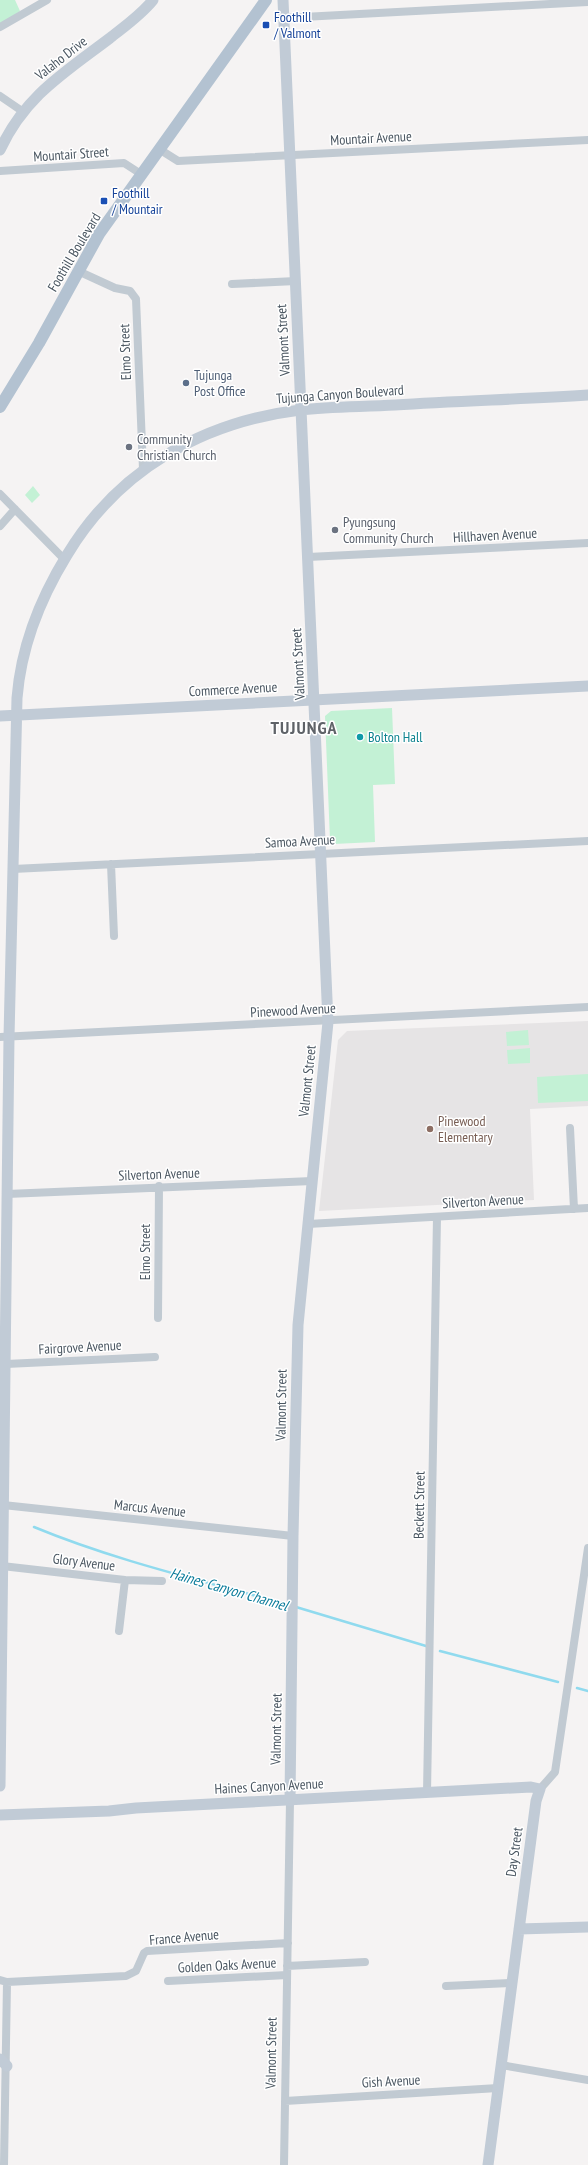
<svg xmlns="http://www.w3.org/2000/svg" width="588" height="2165" viewBox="0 0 588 2165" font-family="'PT Sans Narrow',sans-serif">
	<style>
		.education { fill: #e6e4e5 }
		.green { fill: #c3f1d5 }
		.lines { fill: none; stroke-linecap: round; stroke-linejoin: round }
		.stream { stroke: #90daee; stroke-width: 2.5 }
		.street { stroke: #c1cad2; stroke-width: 8 }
		.secondary { stroke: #c1cbd6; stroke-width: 11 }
		.primary { stroke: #b3c2d1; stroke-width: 12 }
		.transit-dot { fill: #1a4fb4; stroke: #fff; stroke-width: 1.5 }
		.service-dot { fill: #5c6f8a; stroke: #fff; stroke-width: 1.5 }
		.worship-dot { fill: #6b7280; stroke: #fff; stroke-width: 1.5 }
		.culture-dot { fill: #0f9aa8; stroke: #fff; stroke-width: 1.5 }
		.education-dot { fill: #8d6e63; stroke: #fff; stroke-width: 1.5 }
		.labels { text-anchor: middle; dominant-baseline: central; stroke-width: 3; stroke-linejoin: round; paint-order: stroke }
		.transit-label { font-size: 14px; fill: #164399; stroke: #fff; text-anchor: start }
		.street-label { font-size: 14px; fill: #4a5661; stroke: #fff }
		.service-label { font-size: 14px; fill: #4e5e75; stroke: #fff; text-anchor: start }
		.worship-label { font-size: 14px; fill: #5b616d; stroke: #fff; text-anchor: start }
		.culture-label { font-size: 14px; fill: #0d838f; stroke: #fff; text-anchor: start }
		.education-label { font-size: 14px; fill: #785e54; stroke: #fff; text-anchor: start }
		.water-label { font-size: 15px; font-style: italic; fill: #0c7c9b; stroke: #fff }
		.district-label { font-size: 18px; font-weight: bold; letter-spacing: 1px; fill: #5f6368; stroke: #fff }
	</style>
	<rect width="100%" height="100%" fill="#f5f3f3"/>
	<path class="education" d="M 588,1021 L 588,1106 L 530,1109 L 534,1200 L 319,1211 L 338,1040 L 347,1031 Z"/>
	<path class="green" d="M 0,0 L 15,0 L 20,11 L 0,27 Z
		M 33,486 L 40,495 L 32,503 L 25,495 Z
		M 392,708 L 395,784 L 373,785 L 375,842 L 334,844 L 330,840 L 325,716 L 331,711 Z
		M 528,1030 L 529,1045 L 507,1046 L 506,1032 Z
		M 530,1048 L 530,1063 L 508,1064 L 507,1050 Z
		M 588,1074 L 588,1101 L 538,1103 L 537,1077 Z"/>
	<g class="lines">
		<path class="stream" d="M 34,1527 C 116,1561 204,1581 289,1605
			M 296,1607 L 426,1646
			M 440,1651 L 558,1682
			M 577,1688 L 588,1691"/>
		<path class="street" d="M 284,18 L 588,2
			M 0,27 L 47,0
			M 0,96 L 22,111
			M 159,149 L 178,161 L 588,140
			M 0,171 L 124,163 L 141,174
			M 78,271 L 115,288 L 130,291 L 136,299 L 143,469
			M 232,284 L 296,281
			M 0,494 L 64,559
			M 0,526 L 15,509
			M 308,557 L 588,543
			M 111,864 L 114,936
			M 13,869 L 588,841
			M 0,1037 L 588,1007
			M 570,1128 L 574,1209
			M 7,1194 L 312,1181
			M 308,1224 L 588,1208
			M 158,1318 L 159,1186
			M 6,1364 L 155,1357
			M 3,1505 L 293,1536
			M 2,1566 L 125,1580 L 162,1581
			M 119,1631 L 125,1580
			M 540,1789 L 555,1772 L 588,1548
			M 427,1793 L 437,1217
			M 287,1966 L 365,1962
			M 0,1980 L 7,1982 L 126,1976 L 136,1971 L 144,1953 L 147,1951 L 288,1943
			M 168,1981 L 287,1975
			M 446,1986 L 512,1983
			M 501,2065 L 588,2080
			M 285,2101 L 498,2088
			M 4,2165 L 7,1982
			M 284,2165 L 290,1801"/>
		<path class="secondary" d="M 283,0 L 328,1022 L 298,1325 L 293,1536 L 290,1801
			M 0,150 C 25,96 64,73 110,38 C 125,26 141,15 153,0
			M 0,716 L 588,686
			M 0,1786 L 9,1037 L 17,698 C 21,647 40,599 67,555 C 118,470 202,422 300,410 C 331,406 363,407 395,405 C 459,401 524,399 588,395
			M 0,1815 L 109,1811 L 136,1808 L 531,1787 L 540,1789 L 536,1801 L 488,2165
			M 519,1929 L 588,1927
			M 0,2059 L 7,2066"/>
		<path class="primary" d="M 0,407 L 39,343 L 99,234 L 266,0"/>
	</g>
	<g class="transit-dot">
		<rect x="262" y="21" width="8" height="8" rx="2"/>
		<rect x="100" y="197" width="8" height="8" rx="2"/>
	</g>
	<circle class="service-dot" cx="186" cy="383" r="4"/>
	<g class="worship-dot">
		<circle cx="129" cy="447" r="4"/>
		<circle cx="335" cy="530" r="4"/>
	</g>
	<circle class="culture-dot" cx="360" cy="737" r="4"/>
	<circle class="education-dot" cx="430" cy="1129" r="4"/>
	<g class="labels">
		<g class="transit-label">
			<text x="274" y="17">Foothill<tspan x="274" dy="16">/ Valmont</tspan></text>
			<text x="112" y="193">Foothill<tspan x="112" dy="16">/ Mountair</tspan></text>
		</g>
		<g class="street-label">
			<text transform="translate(61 58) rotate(-38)">Valaho Drive</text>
			<text transform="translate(371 138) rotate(-3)">Mountair Avenue</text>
			<text transform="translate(71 154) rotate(-4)">Mountair Street</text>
			<text transform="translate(74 252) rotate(-59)">Foothill Boulevard</text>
			<text transform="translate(283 340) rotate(-93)">Valmont Street</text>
			<text transform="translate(125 352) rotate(-92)">Elmo Street</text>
			<text transform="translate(340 394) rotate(-4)">Tujunga Canyon Boulevard</text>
			<text transform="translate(495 535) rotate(-3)">Hillhaven Avenue</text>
			<text transform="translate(298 664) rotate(-93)">Valmont Street</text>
			<text transform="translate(233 689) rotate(-3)">Commerce Avenue</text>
			<text transform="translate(300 841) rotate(-3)">Samoa Avenue</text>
			<text transform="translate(293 1010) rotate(-3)">Pinewood Avenue</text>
			<text transform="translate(307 1081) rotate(-84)">Valmont Street</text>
			<text transform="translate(159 1174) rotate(-2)">Silverton Avenue</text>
			<text transform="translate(483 1201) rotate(-3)">Silverton Avenue</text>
			<text transform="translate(145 1252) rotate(-90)">Elmo Street</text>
			<text transform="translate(80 1347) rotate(-3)">Fairgrove Avenue</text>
			<text transform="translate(281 1405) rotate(-89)">Valmont Street</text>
			<text transform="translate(419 1505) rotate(-89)">Beckett Street</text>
			<text transform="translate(150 1508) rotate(6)">Marcus Avenue</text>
			<text transform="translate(84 1562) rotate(7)">Glory Avenue</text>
			<text transform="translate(276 1729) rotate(-89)">Valmont Street</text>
			<text transform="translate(269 1786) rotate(-3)">Haines Canyon Avenue</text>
			<text transform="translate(514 1852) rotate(-82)">Day Street</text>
			<text transform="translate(184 1937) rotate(-5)">France Avenue</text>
			<text transform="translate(227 1965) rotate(-3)">Golden Oaks Avenue</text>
			<text transform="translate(271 2053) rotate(-89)">Valmont Street</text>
			<text transform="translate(391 2081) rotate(-3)">Gish Avenue</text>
		</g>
		<g class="service-label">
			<text x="194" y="375">Tujunga<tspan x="194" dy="16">Post Office</tspan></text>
		</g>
		<g class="worship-label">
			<text x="137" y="439">Community<tspan x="137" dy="16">Christian Church</tspan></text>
			<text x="343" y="522">Pyungsung<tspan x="343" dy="16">Community Church</tspan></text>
		</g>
		<g class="culture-label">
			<text x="368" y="737">Bolton Hall</text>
		</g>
		<g class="education-label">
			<text x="438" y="1121">Pinewood<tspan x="438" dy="16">Elementary</tspan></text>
		</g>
		<g class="water-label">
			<text transform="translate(229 1589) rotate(16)">Haines Canyon Channel</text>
		</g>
		<g class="district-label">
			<text x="304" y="727">TUJUNGA</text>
		</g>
	</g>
</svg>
